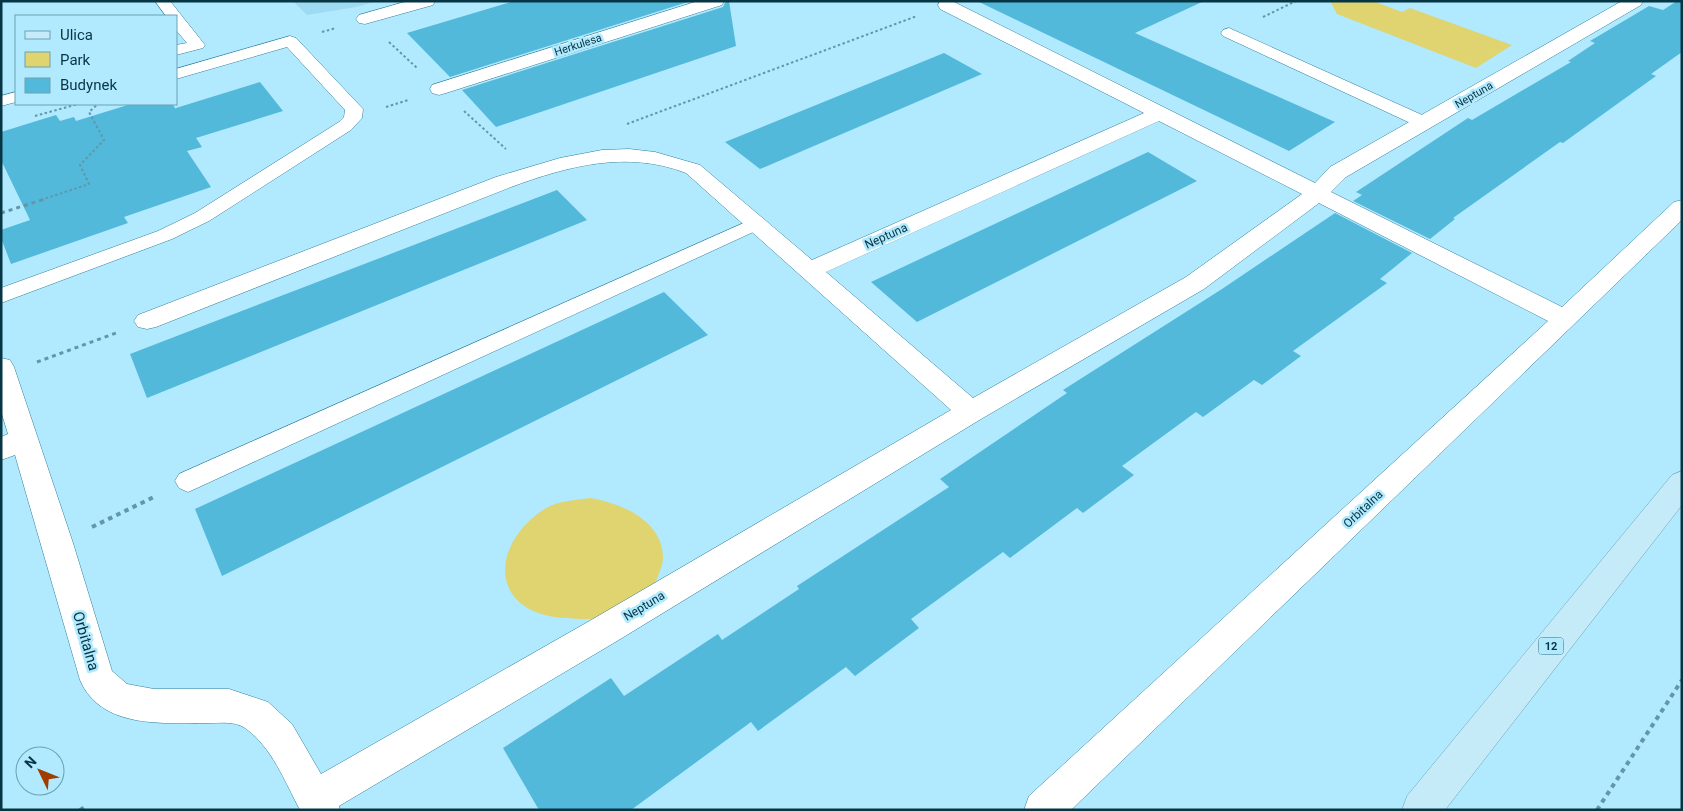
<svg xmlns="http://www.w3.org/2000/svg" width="1683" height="811" viewBox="0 0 1683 811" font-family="Roboto,sans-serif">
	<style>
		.built { fill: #9edaf1 }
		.green { fill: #dfd46f }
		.building { fill: #52b9db }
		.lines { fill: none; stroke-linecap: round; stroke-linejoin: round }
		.service-casing { stroke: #317f99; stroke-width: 1 }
		.minor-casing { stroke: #317f99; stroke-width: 1 }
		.primary-casing { stroke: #69a2b7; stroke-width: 1 }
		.path-far2 { stroke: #6296a8; stroke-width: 2; stroke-dasharray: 2.5 2.5; stroke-linecap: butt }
		.path-far1 { stroke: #6296a8; stroke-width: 3; stroke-dasharray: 4 4; stroke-linecap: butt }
		.path { stroke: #6296a8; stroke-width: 4; stroke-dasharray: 4.5 4.5; stroke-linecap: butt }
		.service { fill: #fff; fill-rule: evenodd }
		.minor { fill: #fff; fill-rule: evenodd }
		.primary { fill: #c5ebf9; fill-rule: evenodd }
		.labels { text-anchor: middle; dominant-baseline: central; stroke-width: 5; stroke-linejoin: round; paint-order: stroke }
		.far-street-label { font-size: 11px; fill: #063543; stroke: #b1e9fe }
		.shield { fill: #b1e9fe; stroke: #396b7b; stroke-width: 1 }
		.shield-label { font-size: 11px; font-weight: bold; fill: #063543 }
		.street-label { font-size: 12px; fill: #063543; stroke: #b1e9fe }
		.near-street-label { font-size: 15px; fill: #063543; stroke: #b1e9fe }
	</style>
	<rect width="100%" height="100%" fill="#b1e9fe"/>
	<path class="built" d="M 293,1 L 377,1 L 356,7 L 307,15 Z"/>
	<path class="green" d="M 1330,1 L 1373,1 L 1402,12 L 1410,8 L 1512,45 L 1476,68 L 1337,14 Z
		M 590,498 C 621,503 664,521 663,559 C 662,568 656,580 653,589 C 639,597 619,612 604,617 C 592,620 578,619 566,618 C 489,614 488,545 546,508 C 558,501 576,500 590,498 Z"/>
	<path class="building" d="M 514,1 L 691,1 L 450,77 L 407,33 Z
		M 726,1 L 729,1 L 736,46 L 496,127 L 462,90 L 723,7 Z
		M 977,1 L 1204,1 L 1135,33 L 1335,122 L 1289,151 Z
		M 1677,1 L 1682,1 L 1682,52 L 1651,74 L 1656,76 L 1563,143 L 1560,142 L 1453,218 L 1455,219 L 1430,239 L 1353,201 L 1362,195 L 1356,192 L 1468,118 L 1472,120 L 1571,62 L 1568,61 L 1595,43 L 1590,41 L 1649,6 L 1663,10 Z
		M 944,53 L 982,74 L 760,169 L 725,142 Z
		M 260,82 L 283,111 L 196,138 L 202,147 L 187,151 L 211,187 L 124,217 L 128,223 L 11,264 L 1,238 L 1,230 L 30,220 L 1,160 L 1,132 L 56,115 L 60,121 L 74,117 L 76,121 L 131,104 L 172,104 L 176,109 L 176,108 Z
		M 1148,152 L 1197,181 L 917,322 L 871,282 Z
		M 557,190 L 587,220 L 147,398 L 130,354 Z
		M 1335,213 L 1412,253 L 1380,279 L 1387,283 L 1293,351 L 1301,356 L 1262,385 L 1254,380 L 1203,417 L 1196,412 L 1122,466 L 1134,475 L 1083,513 L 1077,508 L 1010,558 L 1003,552 L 911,619 L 919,628 L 855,676 L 846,667 L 758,731 L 751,722 L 631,810 L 539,810 L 503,748 L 611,678 L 624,696 L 718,634 L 722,640 L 799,589 L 797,586 L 949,487 L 940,479 L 1067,393 L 1063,390 L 1222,289 Z
		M 664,292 L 708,335 L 222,576 L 195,509 Z"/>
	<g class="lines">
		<defs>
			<path id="service" d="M 155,1 L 170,1 L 205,45 L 203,48 L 176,55 L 176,45 L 187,43 L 176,30 L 176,16 L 166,16 Z
				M 1229,28 L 1431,119 L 1434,123 L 1431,127 L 1425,128 L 1419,127 L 1223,36 L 1221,33 L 1223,30 Z
				M 290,36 L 296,38 L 363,109 L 362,118 L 351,130 L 209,221 L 172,239 L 1,303 L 1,288 L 158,231 L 195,213 L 339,122 L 344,117 L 345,110 L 287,47 L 176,79 L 176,69 Z
				M 16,92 L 16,102 L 1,106 L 1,96 Z
				M 755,218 L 762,220 L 765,224 L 762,228 L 197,488 L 188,492 L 179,488 L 175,481 L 179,474 Z"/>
			<path id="minor" d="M 408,1 L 435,1 L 433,5 L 365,24 L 359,23 L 356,19 L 359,15 Z
				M 698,1 L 724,1 L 722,5 L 446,93 L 439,95 L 432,93 L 430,89 L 432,85 Z
				M 940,1 L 952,1 L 1315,183 L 1330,167 L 1622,1 L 1643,1 L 1641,5 L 1346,177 L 1331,192 L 1562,307 L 1674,202 L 1682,200 L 1682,220 L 1071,810 L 1024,810 L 1029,796 L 1548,321 L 1319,203 L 1204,289 L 981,419 L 617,641 L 339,806 L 340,810 L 300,810 C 285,782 272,747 245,728 C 235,721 220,723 208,723 C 163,723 101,729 80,680 L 15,455 L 1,460 L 1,437 L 8,434 L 1,411 L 1,358 L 10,360 L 14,367 L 73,543 L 112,671 L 127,684 L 154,689 L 229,689 L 268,702 L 292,724 L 321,774 L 593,619 L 951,410 L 686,173 C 627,150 568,166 511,187 L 156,327 L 147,329 L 138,327 L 134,321 L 138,315 L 496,177 L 560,158 L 602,150 L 629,149 L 655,152 L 700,165 L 812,260 L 1144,113 L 940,9 L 938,5 ZM 1159,121 L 1302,194 L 1186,277 L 973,398 L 826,272 Z"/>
			<path id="primary" d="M 1682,471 L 1682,505 L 1445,810 L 1402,810 L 1407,796 L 1672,475 Z"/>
		</defs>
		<use href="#service" class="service-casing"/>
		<use href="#minor" class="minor-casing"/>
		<use href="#primary" class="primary-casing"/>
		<path class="path-far2" d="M 1263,17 L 1296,1
			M 322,32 L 336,28
			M 389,42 L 417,68
			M 386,107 L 408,100
			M 464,111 L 506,149
			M 35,116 L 78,104
			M 627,124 L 917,16
			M 41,200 L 89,184 L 80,165 L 104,140 L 89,112 L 98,104"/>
		<path class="path-far1" d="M 1,213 L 45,199
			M 37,362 L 116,333"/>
		<path class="path" d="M 92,527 L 156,496
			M 80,810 L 85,807
			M 1597,810 L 1682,680"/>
		<use href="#service" class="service"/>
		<use href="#minor" class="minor"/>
		<use href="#primary" class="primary"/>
	</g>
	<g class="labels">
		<g class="far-street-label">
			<text transform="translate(578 45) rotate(-18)">Herkulesa</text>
			<text transform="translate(1474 95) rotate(-30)">Neptuna</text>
		</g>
		<rect class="shield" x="1538.5" y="637.5" width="25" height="17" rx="4"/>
		<g class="shield-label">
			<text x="1551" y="646">12</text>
		</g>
		<g class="street-label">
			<text transform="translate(886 236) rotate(-24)">Neptuna</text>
			<text transform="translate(1363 509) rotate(-43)">Orbitalna</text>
			<text transform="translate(644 606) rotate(-31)">Neptuna</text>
		</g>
		<g class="near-street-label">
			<text transform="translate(86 641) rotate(74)">Orbitalna</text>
		</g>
	</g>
	<rect width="1683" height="811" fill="none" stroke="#063543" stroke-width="5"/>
	<rect x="15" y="15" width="162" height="90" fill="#b1e9fe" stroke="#6da1b3"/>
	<rect x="25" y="31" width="25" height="8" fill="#c5ebf9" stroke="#6da1b3"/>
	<text x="60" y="40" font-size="15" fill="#063543">Ulica</text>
	<rect x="25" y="52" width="25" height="15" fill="#dfd46f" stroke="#6da1b3"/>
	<text x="60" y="65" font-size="15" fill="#063543">Park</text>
	<rect x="25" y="78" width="25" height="15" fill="#52b9db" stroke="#6da1b3"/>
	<text x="60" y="90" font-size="15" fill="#063543">Budynek</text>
	<g transform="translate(40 771) rotate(313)"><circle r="24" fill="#b1e9fe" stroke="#6da1b3"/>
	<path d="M0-4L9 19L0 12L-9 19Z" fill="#a03d01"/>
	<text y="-8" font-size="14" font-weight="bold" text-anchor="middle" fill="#063543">N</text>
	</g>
</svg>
